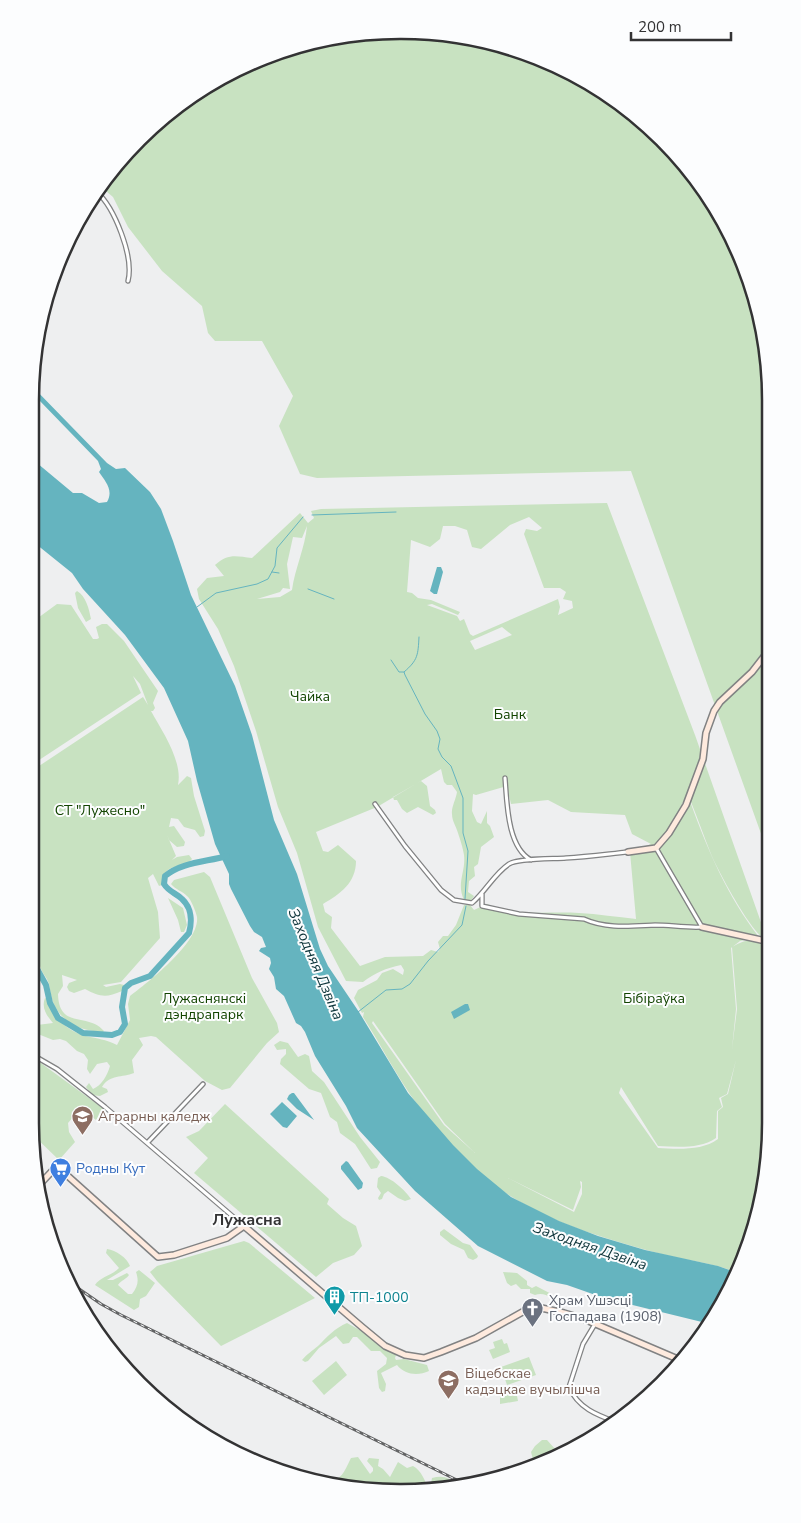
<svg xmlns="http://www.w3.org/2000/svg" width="801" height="1523" viewBox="0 0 801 1523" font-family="'Nunito Sans',sans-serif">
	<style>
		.green { fill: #c8e2c1; fill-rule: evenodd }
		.water { fill: #65b4bf }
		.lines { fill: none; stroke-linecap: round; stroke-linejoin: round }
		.stream { stroke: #65b4bf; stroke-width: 1 }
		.river { stroke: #65b4bf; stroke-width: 6 }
		.street-casing { stroke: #818283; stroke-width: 5.5 }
		.secondary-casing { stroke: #818283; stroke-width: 8 }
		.street { stroke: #fff; stroke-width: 3 }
		.secondary { stroke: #feeade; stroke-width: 5 }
		.rail-casing { stroke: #636465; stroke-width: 3 }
		.rail { stroke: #fcfdfe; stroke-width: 1; stroke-dasharray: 4; stroke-linecap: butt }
		.labels { text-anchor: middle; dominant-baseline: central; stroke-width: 4; stroke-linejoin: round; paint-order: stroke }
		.park-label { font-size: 14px; fill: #124400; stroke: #fcfdfe }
		.education-label { font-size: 14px; fill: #785e54; stroke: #fcfdfe; text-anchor: start }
		.shop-label { font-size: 14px; fill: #366cbe; stroke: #fcfdfe; text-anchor: start }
		.culture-label { font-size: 14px; fill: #0d838f; stroke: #fcfdfe; text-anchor: start }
		.worship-label { font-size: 14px; fill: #5b616d; stroke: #fcfdfe; text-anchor: start }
		.water-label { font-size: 15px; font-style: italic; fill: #0d343a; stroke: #fcfdfe }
		.quarter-label { font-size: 16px; font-weight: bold; fill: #333334; stroke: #fcfdfe }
		.rim { fill: none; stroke: #333334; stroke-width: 2.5 }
	</style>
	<rect width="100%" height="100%" fill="#eeeff0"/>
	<path class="green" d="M 425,31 L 497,43 L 565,68 L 645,122 L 695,175 L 743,258 L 768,352 L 769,856 L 631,471 L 317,478 L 300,474 L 279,426 L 293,396 L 262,341 L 215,341 L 208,333 L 202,306 L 162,271 L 128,227 L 113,197 L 100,186 L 107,175 L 156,122 L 216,79 L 282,50 L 352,33 Z
		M 607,503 L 695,735 L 763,928 L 765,939 C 752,934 717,869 711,854 C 704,837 698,819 691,802 L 683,802 L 675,819 L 684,803 L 691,804 C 708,851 728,897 759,937 L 740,941 L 731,948 L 736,1009 L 732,1049 L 737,1009 L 732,947 C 746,939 752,939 767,944 L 769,950 L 770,1146 L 758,1218 L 738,1273 C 719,1265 699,1262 679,1258 C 655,1253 632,1246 609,1239 C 576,1229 542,1216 512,1197 C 480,1178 440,1134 417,1104 C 397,1077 381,1045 363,1017 L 364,1012 L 362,1013 L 354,998 L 358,990 L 377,980 L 382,973 L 393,969 L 403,975 L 404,970 L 401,965 C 386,968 375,973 363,982 L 346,981 L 318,927 L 297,853 L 278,807 L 256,731 L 234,666 L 218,629 L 199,599 L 197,589 L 207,578 L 224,576 L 215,565 C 228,553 236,556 252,558 L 300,513 L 308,523 L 314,518 L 311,511 L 321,509 ZM 529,517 L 542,528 L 537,531 L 526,529 L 524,534 L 544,588 L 560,588 L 566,592 L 563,599 L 572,601 L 573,608 L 558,615 L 560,607 L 558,599 L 473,636 L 470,634 L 464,619 L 460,621 L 457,616 L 427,605 L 432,604 L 458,615 L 460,612 L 431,600 L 418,598 L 412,593 L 407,592 L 411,540 L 430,547 L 440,539 L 443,526 L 455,526 L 467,530 L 472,547 L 481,549 L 510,525 ZM 307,526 C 305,548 295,568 292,590 L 280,597 L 257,599 L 280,592 L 283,588 L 290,589 L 287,564 L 293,537 L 302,538 ZM 502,627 L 512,635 L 475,650 L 470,641 ZM 441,769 L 444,782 L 447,785 L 452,785 L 457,792 C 456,799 451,808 452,814 C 452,821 456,826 458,833 C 460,839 463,848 464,855 C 466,872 456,883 464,900 L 470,902 L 474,896 L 468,892 L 469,881 L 475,876 L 474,867 L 478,864 L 481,847 L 494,837 L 490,826 L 487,823 L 487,811 L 481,824 L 477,822 L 472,811 L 473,794 L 476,795 L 507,786 L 511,804 L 548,800 L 571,812 L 625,815 L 632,834 L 651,844 L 630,852 L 636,919 C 617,917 598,914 579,913 C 548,911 516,917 487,904 L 474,910 L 470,905 L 464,905 L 456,925 L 448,936 L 443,936 L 438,942 L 440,949 L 438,952 L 431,950 L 423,956 L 385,957 L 360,966 L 331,928 L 332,917 L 325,912 L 323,904 C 340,894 356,883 356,861 L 338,845 L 328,852 L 323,851 L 316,832 L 377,807 ZM 373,1021 L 445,1124 L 475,1153 L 444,1125 L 372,1023 ZM 736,1060 L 728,1094 L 721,1098 L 723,1107 L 718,1111 L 718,1139 C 702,1151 677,1149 658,1148 L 619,1093 L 621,1087 L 658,1146 C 678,1147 700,1149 716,1138 L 717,1111 L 722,1107 L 719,1098 L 727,1094 ZM 506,1177 L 573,1210 L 581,1187 L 580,1181 L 582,1182 L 582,1194 L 574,1212 Z
		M 77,591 C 86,596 89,609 91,619 L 86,622 L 78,608 L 75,593 Z
		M 57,604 L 71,605 L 93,639 L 97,639 L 99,638 L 96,627 L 102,624 L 107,624 L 124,641 L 158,691 L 153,703 L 155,708 L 153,711 L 151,711 C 162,731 183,761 178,785 L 187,776 L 191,778 L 194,796 L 205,831 L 204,836 L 200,837 L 195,830 L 184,827 L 178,819 L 171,818 L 169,827 L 174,826 L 185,842 L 184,846 L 177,847 L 169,840 L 167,835 L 176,856 L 172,860 L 177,857 L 189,855 L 192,859 C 181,872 165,859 162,885 L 159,886 L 153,874 L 148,878 L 158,912 L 160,938 L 121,982 L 103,985 L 106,987 L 120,984 L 124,985 L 122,991 C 106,998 100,997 85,989 L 74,993 L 69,991 L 67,987 L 69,983 L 77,980 L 62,975 L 63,986 L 58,994 C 59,1030 88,1012 104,1031 L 103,1032 C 82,1031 62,1024 53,1002 C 51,996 50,990 49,984 C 47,977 41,972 40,966 C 36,950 42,950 30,934 L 30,772 L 143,697 L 148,705 L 140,684 L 133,676 L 141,693 L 30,766 L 31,623 Z
		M 421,781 L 427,786 L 430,806 L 435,810 L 436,813 L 433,815 L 418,807 L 407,813 L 402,809 L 397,800 L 394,800 L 393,797 Z
		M 204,872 L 210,877 L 252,978 L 277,1023 L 279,1032 L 267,1043 L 230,1088 L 222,1090 L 205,1081 L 156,1037 L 151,1036 L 139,1038 L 143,1045 L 132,1060 L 134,1073 C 122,1078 110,1074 102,1087 L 107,1089 L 108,1092 L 100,1096 L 92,1095 L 86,1087 L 89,1083 L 93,1089 C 102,1085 107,1076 110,1066 L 107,1062 L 97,1064 L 90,1074 L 87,1069 L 88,1060 L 84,1054 L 77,1051 L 66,1041 L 60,1039 L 53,1040 L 38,1034 L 30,1038 L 30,1020 L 37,1025 L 53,1023 C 47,1016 41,1008 45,998 L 47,999 C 54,1017 66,1031 86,1036 C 98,1039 105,1039 117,1045 L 130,1020 L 128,1004 L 130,996 C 148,982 200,942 197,917 C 196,912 191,899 187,896 C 182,891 176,890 171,884 L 174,880 Z
		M 168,898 L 183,908 L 187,925 L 184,932 L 181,932 L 178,920 Z
		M 280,1041 L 288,1043 L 298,1057 L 305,1054 L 309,1056 L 312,1071 L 324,1082 L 360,1137 L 380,1162 L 377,1168 L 371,1169 L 355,1144 L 340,1133 L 337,1122 L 330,1117 L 321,1093 L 309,1089 L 280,1064 L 281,1059 L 286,1054 L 286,1049 L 277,1050 L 274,1045 Z
		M 38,1061 L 104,1109 L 96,1120 L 81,1108 L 68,1123 L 69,1132 L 75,1142 L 59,1160 L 32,1134 L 30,1122 L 30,1069 Z
		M 225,1104 L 329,1199 L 327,1204 L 343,1218 L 356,1226 L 362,1246 L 354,1255 L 333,1263 L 316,1277 L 194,1173 L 208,1158 L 186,1137 L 199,1131 Z
		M 381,1176 C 391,1177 406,1191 411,1199 L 405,1201 L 398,1198 L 388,1191 L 384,1194 L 382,1199 L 379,1200 L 378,1198 L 381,1193 L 377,1187 L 378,1178 Z
		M 444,1229 L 463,1243 L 470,1245 L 478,1256 L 477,1258 L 473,1260 L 468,1258 L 464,1250 L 451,1244 L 440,1235 L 440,1232 Z
		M 244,1241 L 249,1243 L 315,1298 L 221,1346 L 157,1281 L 150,1272 L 157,1266 Z
		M 107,1249 C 116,1250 127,1258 130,1266 L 107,1280 L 113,1280 L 127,1273 L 129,1275 C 127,1279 121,1280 118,1285 L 128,1294 L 132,1294 C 138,1286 139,1281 136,1272 L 139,1270 L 155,1283 L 146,1296 L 140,1299 L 139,1307 L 134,1310 L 95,1285 C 100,1277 111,1276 119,1268 L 106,1253 Z
		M 503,1272 L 517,1273 L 527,1281 L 527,1285 L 532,1288 L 536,1286 L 563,1300 L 563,1303 L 559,1305 C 553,1299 545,1291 535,1295 L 530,1293 L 530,1289 L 521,1289 L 516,1284 L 511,1286 L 507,1283 Z
		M 347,1323 L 367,1334 L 396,1355 L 395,1358 L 396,1360 L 404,1359 L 427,1365 L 429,1371 C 418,1376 405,1375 397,1365 L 381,1373 L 386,1384 L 385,1391 L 382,1392 L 379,1388 L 377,1371 L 386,1364 L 387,1358 L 380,1351 L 371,1351 L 357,1337 L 353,1337 L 349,1343 L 343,1344 L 336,1336 L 319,1348 L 308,1361 L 305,1362 L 302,1360 C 307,1354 312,1351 318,1346 C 327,1337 335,1328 347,1323 Z
		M 502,1339 L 504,1344 L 507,1343 L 510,1352 L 493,1359 L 489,1350 L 495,1348 L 493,1342 Z
		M 529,1357 L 536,1375 L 507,1385 L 501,1367 Z
		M 336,1361 L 347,1375 L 324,1395 L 312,1381 Z
		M 516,1391 L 518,1401 L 500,1404 L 500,1395 Z
		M 542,1440 L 547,1440 L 556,1450 L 566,1452 L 543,1465 L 535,1467 L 531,1452 L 535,1446 Z
		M 358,1457 L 370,1474 L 373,1471 L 373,1468 L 367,1461 L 369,1458 L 379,1459 L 378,1466 L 383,1469 L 390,1477 L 398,1462 L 407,1468 L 413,1466 C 422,1471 424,1480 429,1489 L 430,1489 L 432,1478 C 442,1475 450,1477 456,1485 L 425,1492 L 325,1482 C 342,1481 344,1472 351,1458 Z"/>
	<path class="water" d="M 31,385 L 107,463 L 116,469 L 125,468 L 150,492 L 161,509 L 173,541 L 191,595 L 235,686 L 252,735 L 274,820 L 297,874 L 320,949 L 328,966 L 359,1012 L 408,1093 L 453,1145 L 477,1169 L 511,1197 L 559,1221 L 598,1236 L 645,1250 L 718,1266 L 738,1273 L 733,1287 L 706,1323 L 604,1298 L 567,1285 L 547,1281 L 478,1246 L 415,1191 L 357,1128 L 346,1106 L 315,1056 L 305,1032 L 301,1026 L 296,1023 L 284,996 L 276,989 L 274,977 L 269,969 L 271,963 L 270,958 L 259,951 L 261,948 L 266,947 L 262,937 L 254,932 L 250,926 L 231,889 L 229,884 L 229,874 L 215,844 L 197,781 L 188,741 L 164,688 L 125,635 L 83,589 L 72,573 L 31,540 L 31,458 L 73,493 L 82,493 L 99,503 L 107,502 C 114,490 105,481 99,472 L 101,469 L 98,461 L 39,400 L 31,409 Z
		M 437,567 L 441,567 L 443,572 L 437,594 L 434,594 L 430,591 Z
		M 465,1004 L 468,1004 L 470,1010 L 454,1019 L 451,1012 Z
		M 292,1093 L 294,1093 L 314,1120 L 297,1109 L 287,1099 L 289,1095 Z
		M 282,1102 L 297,1116 L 287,1128 L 283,1127 L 270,1114 Z
		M 346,1161 L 348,1162 L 363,1183 L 362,1188 L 358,1190 L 341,1169 L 341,1166 Z"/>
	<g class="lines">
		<path class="stream" d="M 312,515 L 396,512
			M 272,572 L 279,573
			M 308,589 L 334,599
			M 197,607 L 216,593 L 257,584 L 268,579 L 275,566 L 277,548 L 303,517
			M 419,637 C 418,655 418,660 404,672 L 405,675 L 425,714 L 437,731 L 440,739 L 438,749 L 442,757 L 451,766 L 463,798 L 463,833 L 468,851 L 465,899
			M 391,660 L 399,672 L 404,672
			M 358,1012 L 386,990 L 402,989 L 410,984 L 428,961 L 462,925 L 466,906"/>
		<path class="river" d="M 30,939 L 34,946 L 36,967 L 46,985 L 50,1003 L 58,1018 L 83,1033 L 112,1035 L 120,1032 L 125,1024 L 122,1007 L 125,988 L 131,983 L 150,976 L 189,933 C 192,922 192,908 182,899 C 176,893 169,892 164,884 L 165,876 C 182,862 206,862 227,856"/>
		<defs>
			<path id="street" d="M 96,191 C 115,208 134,257 128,281
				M 505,778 C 507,802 507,847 531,860
				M 375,804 L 405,846 L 441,890 L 454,900 L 472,903 C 486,891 494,874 509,864 C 518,858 554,859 566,858 C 587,857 608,854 628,852
				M 482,894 L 482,906 L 519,914 L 584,919 C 606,929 631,926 655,925 C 671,925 685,928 702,927 L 656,848
				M 38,1058 L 57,1069 L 105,1107 L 244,1226
				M 148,1142 L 203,1084
				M 595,1324 L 583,1344 L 569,1387 C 578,1408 597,1415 616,1422"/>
			<path id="secondary" d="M 628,852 L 656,848 L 669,833 L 686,805 L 703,759 L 706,733 L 714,711 L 720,702 L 752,672 L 769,650
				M 702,927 L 770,942
				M 40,1184 L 55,1168 L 60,1169 L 158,1257 L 174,1255 L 227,1238 L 244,1226 L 362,1327 L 385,1346 L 405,1355 L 424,1358 L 441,1352 L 476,1338 L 526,1310 L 537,1307 L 564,1313 L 584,1319 L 680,1360"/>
		</defs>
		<use href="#street" class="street-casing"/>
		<use href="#secondary" class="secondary-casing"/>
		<use href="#street" class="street"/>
		<use href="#secondary" class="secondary"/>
		<defs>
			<path id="rail" d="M 72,1284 L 101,1304 L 121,1315 L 463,1483"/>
		</defs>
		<use href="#rail" class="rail-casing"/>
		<use href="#rail" class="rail"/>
	</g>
	<defs>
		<symbol id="university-pin" viewBox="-11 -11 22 30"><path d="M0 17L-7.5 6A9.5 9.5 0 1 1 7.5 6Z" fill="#8d6e63" stroke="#fcfdfe"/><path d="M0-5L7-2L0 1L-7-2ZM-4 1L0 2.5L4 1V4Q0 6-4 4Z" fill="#fff"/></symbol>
		<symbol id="supermarket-pin" viewBox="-11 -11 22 30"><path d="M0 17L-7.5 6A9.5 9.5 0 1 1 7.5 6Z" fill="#3f7fe0" stroke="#fcfdfe"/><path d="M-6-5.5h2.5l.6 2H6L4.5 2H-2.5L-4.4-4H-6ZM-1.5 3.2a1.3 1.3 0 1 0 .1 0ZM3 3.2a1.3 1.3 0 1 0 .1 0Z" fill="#fff"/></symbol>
		<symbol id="building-pin" viewBox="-11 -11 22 30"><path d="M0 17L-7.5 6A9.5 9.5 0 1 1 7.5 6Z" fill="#0f9aa8" stroke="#fcfdfe"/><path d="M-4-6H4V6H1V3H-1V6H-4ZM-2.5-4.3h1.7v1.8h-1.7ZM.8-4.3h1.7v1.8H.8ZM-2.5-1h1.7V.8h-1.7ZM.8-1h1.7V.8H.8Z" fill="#fff"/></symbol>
		<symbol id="church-pin" viewBox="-11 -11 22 30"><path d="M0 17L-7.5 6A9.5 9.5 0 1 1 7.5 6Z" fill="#6b7280" stroke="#fcfdfe"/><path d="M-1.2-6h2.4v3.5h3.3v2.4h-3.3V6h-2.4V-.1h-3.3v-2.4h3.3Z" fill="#fff"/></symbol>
	</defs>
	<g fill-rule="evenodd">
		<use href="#university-pin" x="70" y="1104" width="25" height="34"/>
		<use href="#supermarket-pin" x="48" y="1156" width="25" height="34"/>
		<use href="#building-pin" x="322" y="1284" width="25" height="34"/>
		<use href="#church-pin" x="520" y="1296" width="25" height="34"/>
		<use href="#university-pin" x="436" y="1368" width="25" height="34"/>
	</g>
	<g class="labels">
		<g class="park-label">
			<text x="310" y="696">Чайка</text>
			<text x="510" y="714">Банк</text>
			<text x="100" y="810">СТ "Лужесно"</text>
			<text x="204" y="998">Лужаснянскі<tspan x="204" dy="16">дэндрапарк</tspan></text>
			<text x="654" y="998">Бібіраўка</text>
		</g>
		<g class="education-label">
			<text x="98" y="1116">Аграрны каледж</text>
			<text x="465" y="1373">Віцебскае<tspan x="465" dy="16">кадэцкае вучылішча</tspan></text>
		</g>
		<g class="shop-label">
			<text x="76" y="1168">Родны Кут</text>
		</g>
		<g class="culture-label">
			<text x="350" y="1297">ТП-1000</text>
		</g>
		<g class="worship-label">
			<text x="549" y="1300">Храм Ушэсці<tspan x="549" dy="16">Госпадава (1908)</tspan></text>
		</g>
		<g class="water-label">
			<text transform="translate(316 964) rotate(67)">Заходняя Дзвіна</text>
			<text transform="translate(590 1246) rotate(19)">Заходняя Дзвіна</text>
		</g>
		<g class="quarter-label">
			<text x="247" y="1220">Лужасна</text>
		</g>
	</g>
	<path d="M0 0H801V1523H0ZM400 39H401A361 361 0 0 1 762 400V1123A361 361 0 0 1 401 1484H400A361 361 0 0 1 39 1123V400A361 361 0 0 1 400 39Z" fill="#fcfdfe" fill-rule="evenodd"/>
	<path class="rim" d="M400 39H401A361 361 0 0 1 762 400V1123A361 361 0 0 1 401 1484H400A361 361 0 0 1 39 1123V400A361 361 0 0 1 400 39Z"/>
	<path d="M631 32v8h100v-8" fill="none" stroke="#333334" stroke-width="2.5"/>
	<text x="638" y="32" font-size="15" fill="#333334" stroke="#fcfdfe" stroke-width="4" paint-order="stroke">200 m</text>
</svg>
